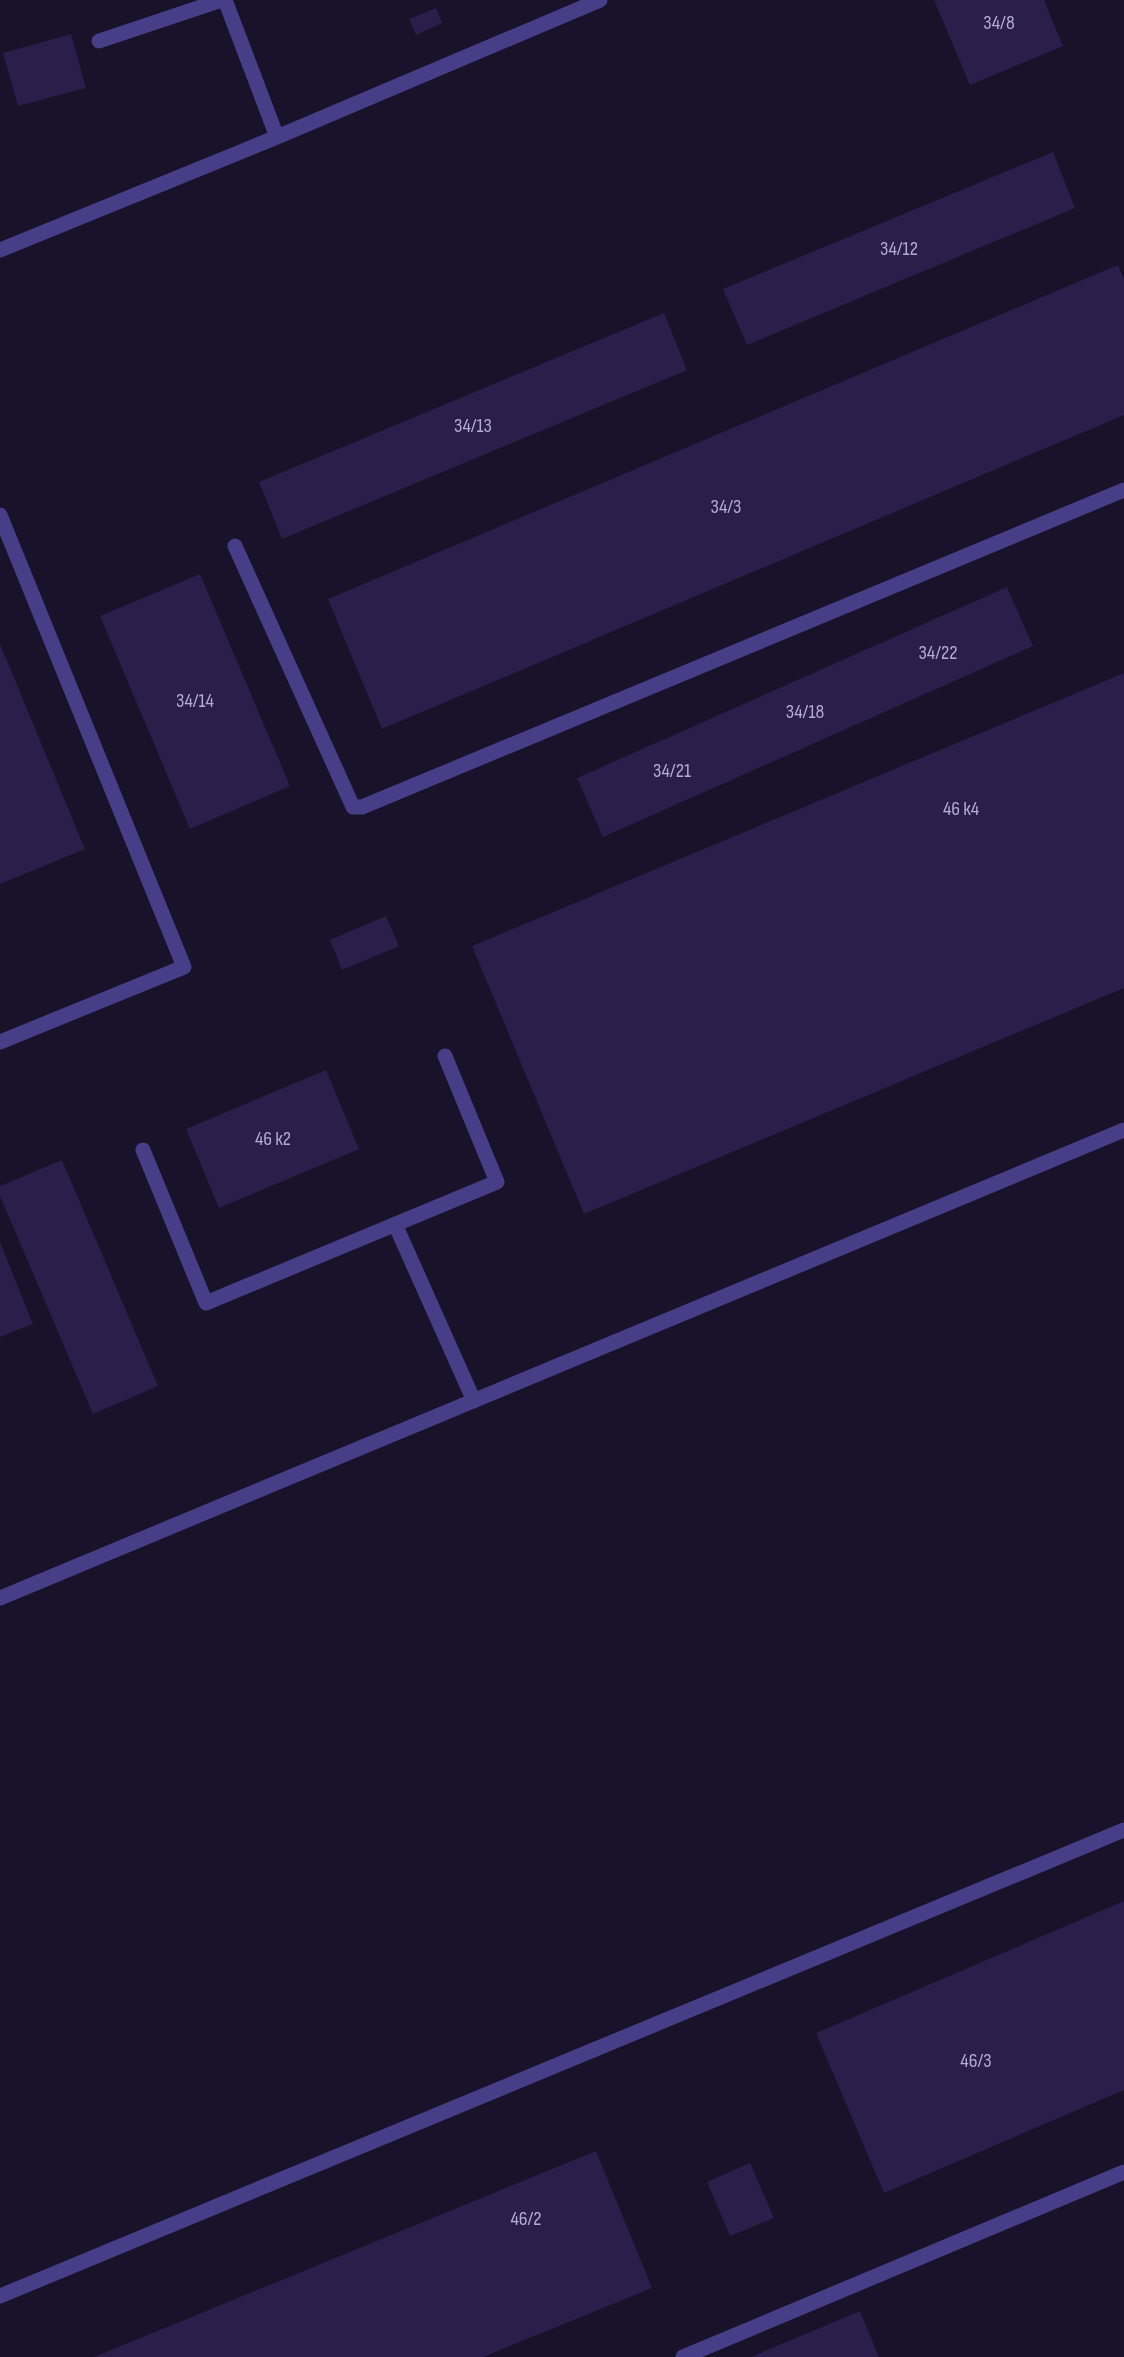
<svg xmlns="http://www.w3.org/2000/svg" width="1124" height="2357" viewBox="0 0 1124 2357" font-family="'Sofia Sans Condensed',sans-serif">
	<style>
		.building { fill: #2b1e4a }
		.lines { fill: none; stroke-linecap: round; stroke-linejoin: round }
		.minor { stroke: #483e87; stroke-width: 15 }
		.labels { text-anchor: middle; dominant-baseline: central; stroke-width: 6; stroke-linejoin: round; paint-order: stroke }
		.number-label { font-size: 20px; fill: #b5acd1 }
	</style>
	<rect width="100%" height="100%" fill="#18122a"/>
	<path class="building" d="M 934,0 L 1044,0 L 1063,46 L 970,85 Z
		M 436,8 L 442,23 L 416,35 L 409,19 Z
		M 71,34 L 86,88 L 18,106 L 3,53 Z
		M 1053,152 L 1075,208 L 747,345 L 723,289 Z
		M 1118,265 L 1124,280 L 1124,415 L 382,729 L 328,599 Z
		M 664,313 L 687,370 L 282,539 L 259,482 Z
		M 200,574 L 290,786 L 190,829 L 100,616 Z
		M 1007,587 L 1033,646 L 603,837 L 577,778 Z
		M 0,644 L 85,849 L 0,884 Z
		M 1124,673 L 1124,988 L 584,1214 L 472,946 Z
		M 386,916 L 399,946 L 342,970 L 330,940 Z
		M 326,1070 L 359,1149 L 219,1208 L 186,1129 Z
		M 62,1160 L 158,1386 L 93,1414 L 0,1196 L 0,1186 Z
		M 0,1242 L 33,1324 L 0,1337 Z
		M 1124,1901 L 1124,2090 L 884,2193 L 816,2033 Z
		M 596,2151 L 652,2288 L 483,2357 L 94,2357 Z
		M 750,2163 L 774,2218 L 730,2236 L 707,2182 Z
		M 860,2311 L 879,2357 L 751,2357 Z"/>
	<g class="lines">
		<path class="minor" d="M 225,0 L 277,137
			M 99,41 L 222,0
			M 0,250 L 277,137 L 600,0
			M 0,515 L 184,967 L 0,1042
			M 235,546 L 353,807 L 362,807 L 1124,490
			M 143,1150 L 206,1303 L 497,1182 L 445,1056
			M 395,1224 L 474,1401
			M 0,1598 L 1124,1130
			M 0,2296 L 1124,1830
			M 683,2357 L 1124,2172"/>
	</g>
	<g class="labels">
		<g class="number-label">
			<text x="999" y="23">34/8</text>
			<text x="899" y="249">34/12</text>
			<text x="473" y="426">34/13</text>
			<text x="726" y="507">34/3</text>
			<text x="938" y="653">34/22</text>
			<text x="195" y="701">34/14</text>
			<text x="805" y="712">34/18</text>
			<text x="672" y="771">34/21</text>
			<text x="961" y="809">46 к4</text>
			<text x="273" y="1139">46 к2</text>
			<text x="976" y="2061">46/3</text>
			<text x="526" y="2219">46/2</text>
		</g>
	</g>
</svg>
